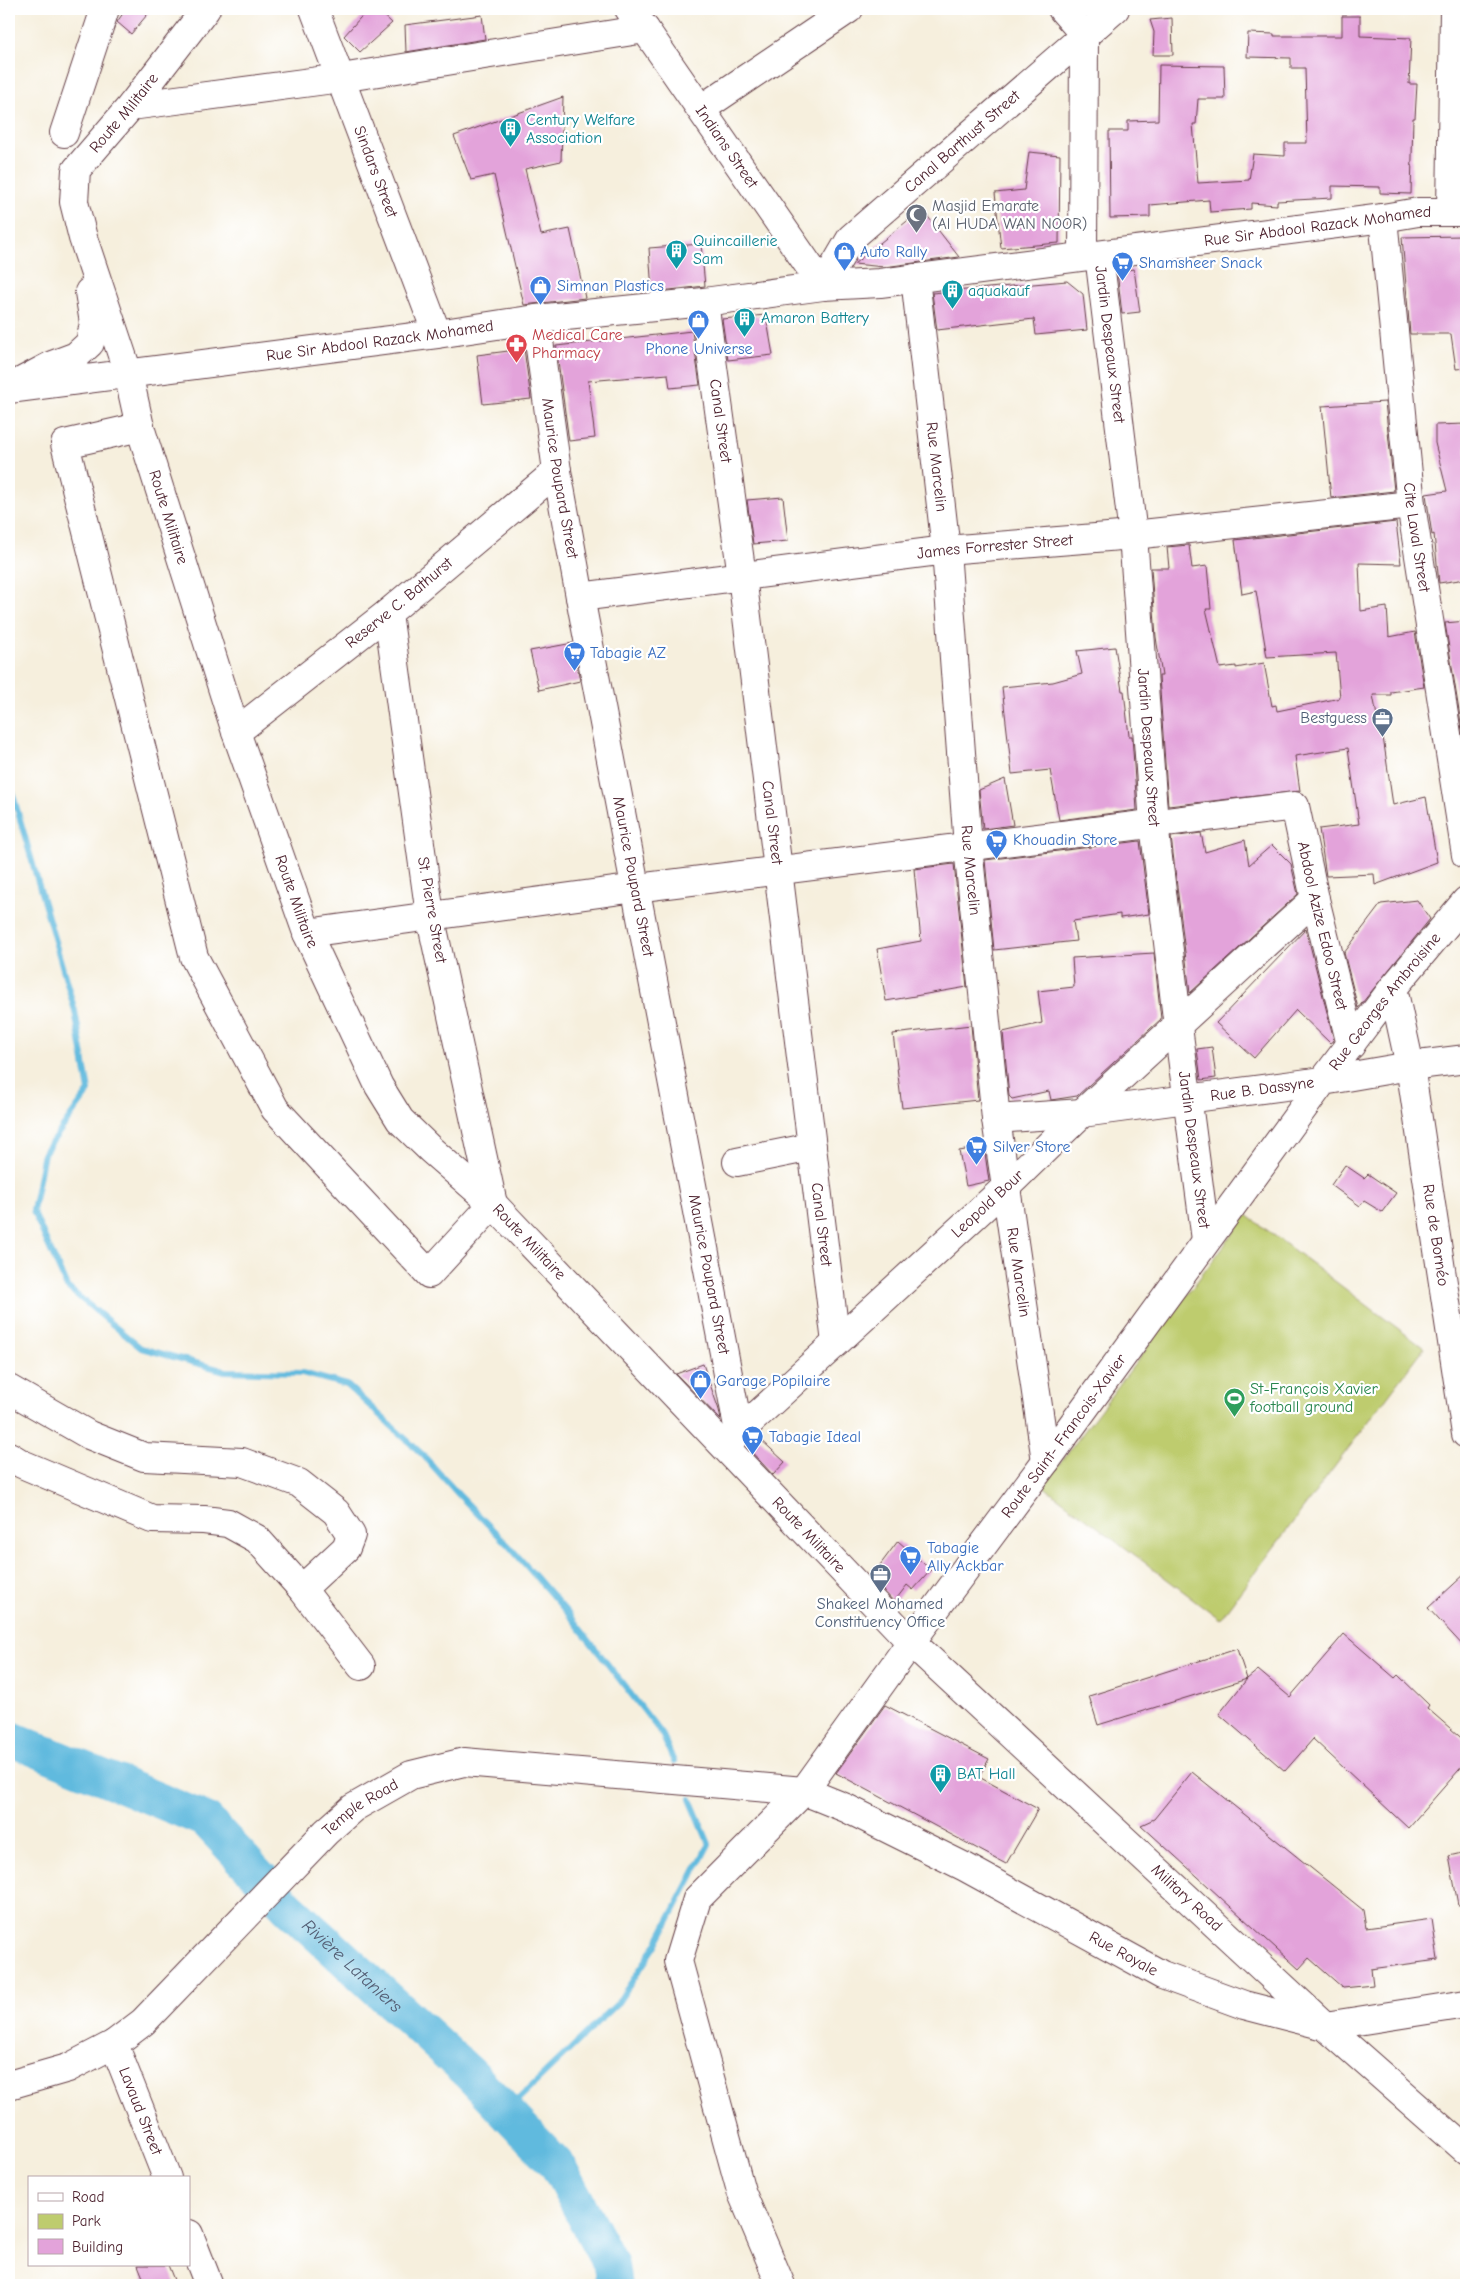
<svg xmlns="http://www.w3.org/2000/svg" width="1475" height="2294" viewBox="0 0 1475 2294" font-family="'Comic Neue',sans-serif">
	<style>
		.green { fill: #becc6e; stroke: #84764c }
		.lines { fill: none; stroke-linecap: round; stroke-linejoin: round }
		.stream { stroke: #60bade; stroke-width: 6 }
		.river { stroke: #60bade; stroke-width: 36 }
		.building { fill: #e3a3da }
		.minor-casing { stroke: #643e46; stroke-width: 30 }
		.major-casing { stroke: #643e46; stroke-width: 30 }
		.minor { stroke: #fff; stroke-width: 28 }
		.major { stroke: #fff; stroke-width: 28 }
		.labels { text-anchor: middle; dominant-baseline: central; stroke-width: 4.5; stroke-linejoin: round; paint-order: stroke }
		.street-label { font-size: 16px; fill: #4a1f2b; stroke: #fff }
		.culture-label { font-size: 16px; fill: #0d838f; stroke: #fff; text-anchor: start }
		.worship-label { font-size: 16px; fill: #5b616d; stroke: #fff; text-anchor: start }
		.shop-label { font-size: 16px; fill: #366cbe; stroke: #fff; text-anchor: start }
		.health-label { font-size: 16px; fill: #be3a42; stroke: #fff; text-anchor: start }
		.service-label { font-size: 16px; fill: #4e5e75; stroke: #fff; text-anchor: end }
		.leisure-label { font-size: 16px; fill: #27864d; stroke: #fff; text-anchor: start }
		.water-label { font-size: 18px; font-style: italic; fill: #535d73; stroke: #fff }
	</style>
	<rect width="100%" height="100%" fill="#fff"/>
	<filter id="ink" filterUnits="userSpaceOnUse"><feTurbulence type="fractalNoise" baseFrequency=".02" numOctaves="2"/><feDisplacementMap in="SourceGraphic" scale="10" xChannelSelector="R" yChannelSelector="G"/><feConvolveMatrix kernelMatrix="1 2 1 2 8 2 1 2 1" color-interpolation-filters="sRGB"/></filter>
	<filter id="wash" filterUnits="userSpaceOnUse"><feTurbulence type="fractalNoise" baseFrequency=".0096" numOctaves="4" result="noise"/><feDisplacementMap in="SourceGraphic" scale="20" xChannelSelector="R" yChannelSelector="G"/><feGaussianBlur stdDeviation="1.12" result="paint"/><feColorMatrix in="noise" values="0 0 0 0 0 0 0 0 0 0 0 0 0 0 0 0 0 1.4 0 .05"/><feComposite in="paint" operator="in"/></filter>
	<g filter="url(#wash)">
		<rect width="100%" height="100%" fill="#f6efdd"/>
		<path class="green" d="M 1247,1215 L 1424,1348 L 1220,1619 L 1043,1486 Z"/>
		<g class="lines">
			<path class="stream" d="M 9,781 L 75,1011 L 89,1091 L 44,1153 L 33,1211 L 67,1287 L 141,1348 L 225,1371 L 302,1373 L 347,1385 L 423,1455 L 458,1494 L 509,1546 L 571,1617 L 662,1734 L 674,1762
				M 506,2111 L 617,2004 L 656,1945 L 709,1844 L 690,1799"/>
			<path class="river" id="s1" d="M 9,1738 L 206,1820 L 288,1907 L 470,2074 L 558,2166 L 611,2266 L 614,2285"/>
		</g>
		<g id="blocks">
			<path class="building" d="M 126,9 L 152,9 L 131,34 L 117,22 Z
				M 368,9 L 377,9 L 392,23 L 360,52 L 344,36 Z
				M 482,15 L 485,39 L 406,52 L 405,25 Z
				M 1342,16 L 1360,16 L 1360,36 L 1411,38 L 1409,84 L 1417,84 L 1415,118 L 1413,118 L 1411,194 L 1380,193 L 1380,187 L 1332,186 L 1332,198 L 1277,201 L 1277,205 L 1251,203 L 1251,209 L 1210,212 L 1209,200 L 1150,205 L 1150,217 L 1110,218 L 1109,131 L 1128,131 L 1128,121 L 1158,120 L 1159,65 L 1224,66 L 1225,99 L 1198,99 L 1196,124 L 1193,124 L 1198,183 L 1249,180 L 1253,154 L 1285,156 L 1285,143 L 1307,143 L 1305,68 L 1291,68 L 1291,58 L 1247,57 L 1248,33 L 1274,34 L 1274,36 L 1342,36 Z
				M 1172,18 L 1173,55 L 1153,55 L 1154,32 L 1150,20 Z
				M 563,97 L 561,161 L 525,169 L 541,235 L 570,229 L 585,298 L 524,305 L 494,175 L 471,180 L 454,136 Z
				M 1029,152 L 1060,155 L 1059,243 L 1001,248 L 995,193 L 1024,190 Z
				M 922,209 L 959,257 L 884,267 L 854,264 Z
				M 1463,236 L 1464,280 L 1466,280 L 1466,368 L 1456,369 L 1451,334 L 1410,334 L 1402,237 Z
				M 701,244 L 705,286 L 652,292 L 649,248 Z
				M 1134,269 L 1140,312 L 1122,314 L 1117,271 Z
				M 1067,281 L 1083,294 L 1087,330 L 1036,335 L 1034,319 L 937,330 L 932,293 Z
				M 766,315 L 773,355 L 728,360 L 722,319 Z
				M 692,331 L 700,385 L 670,388 L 668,374 L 588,381 L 595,438 L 569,441 L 556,346 Z
				M 524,349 L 531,399 L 483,404 L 477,355 Z
				M 1385,402 L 1394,491 L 1331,498 L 1322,406 Z
				M 1466,424 L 1466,579 L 1439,583 L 1434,534 L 1432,535 L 1426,494 L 1447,491 L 1435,443 L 1435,425 Z
				M 783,497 L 788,541 L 753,544 L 747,500 Z
				M 1396,522 L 1401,564 L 1359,563 L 1361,611 L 1387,607 L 1389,637 L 1415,632 L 1424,687 L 1391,692 L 1391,695 L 1373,695 L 1381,737 L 1383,737 L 1393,805 L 1426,797 L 1437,862 L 1375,885 L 1374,874 L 1326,876 L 1319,829 L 1359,824 L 1348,748 L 1295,756 L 1300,791 L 1168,806 L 1159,676 L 1162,676 L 1156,637 L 1151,568 L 1169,568 L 1167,547 L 1189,545 L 1192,568 L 1207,566 L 1211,609 L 1206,609 L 1220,668 L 1236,666 L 1236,668 L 1264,663 L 1272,706 L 1276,705 L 1277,711 L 1340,698 L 1336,653 L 1267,657 L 1256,591 L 1242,594 L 1235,540 Z
				M 1466,621 L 1466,755 L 1445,623 Z
				M 573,643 L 580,681 L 539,690 L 530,651 Z
				M 1115,647 L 1122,691 L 1124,691 L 1129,736 L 1132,736 L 1137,810 L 1059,820 L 1050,770 L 1012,774 L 1002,687 L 1053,682 L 1082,674 L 1077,651 Z
				M 1005,779 L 1013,825 L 983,829 L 979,790 Z
				M 1201,833 L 1205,852 L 1245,840 L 1249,865 L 1272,845 L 1291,864 L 1298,894 L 1190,993 L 1171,837 Z
				M 1140,841 L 1149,914 L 1120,918 L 1120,914 L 1073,921 L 1076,941 L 994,950 L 985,860 Z
				M 954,864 L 967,987 L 886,1001 L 877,949 L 921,941 L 914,869 Z
				M 1417,900 L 1430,919 L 1358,1008 L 1344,953 L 1381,904 Z
				M 1306,929 L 1334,1040 L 1330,1043 L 1296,1010 L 1254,1058 L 1216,1023 Z
				M 1154,953 L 1161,1019 L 1077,1096 L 1051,1100 L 1049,1091 L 1012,1099 L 1009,1096 L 1003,1032 L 1042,1023 L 1038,991 L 1074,987 L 1072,958 Z
				M 971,1025 L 978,1100 L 902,1108 L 893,1034 Z
				M 1212,1047 L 1216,1078 L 1201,1080 L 1197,1049 Z
				M 984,1147 L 989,1181 L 966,1186 L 959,1151 Z
				M 1345,1165 L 1364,1178 L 1368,1174 L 1396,1193 L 1382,1212 L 1364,1201 L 1360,1206 L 1331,1185 Z
				M 703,1364 L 719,1410 L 721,1420 L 676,1374 Z
				M 757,1436 L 785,1462 L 773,1475 L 747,1447 Z
				M 898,1541 L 931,1570 L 913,1590 L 907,1585 L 894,1602 L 871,1577 Z
				M 1466,1573 L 1466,1649 L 1428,1608 Z
				M 1344,1634 L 1395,1678 L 1398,1675 L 1429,1705 L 1427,1708 L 1466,1742 L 1466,1762 L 1408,1828 L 1313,1739 L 1285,1771 L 1219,1714 L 1247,1679 L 1258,1670 L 1290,1697 Z
				M 1237,1649 L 1247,1679 L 1098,1725 L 1089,1696 Z
				M 885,1705 L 989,1759 L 979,1777 L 1038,1809 L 1006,1864 L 836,1773 Z
				M 1192,1772 L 1363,1910 L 1366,1928 L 1432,1919 L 1438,1960 L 1371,1969 L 1373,1985 L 1343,1988 L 1309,1958 L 1299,1969 L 1141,1825 L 1154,1819 Z
				M 1466,1852 L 1466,1904 L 1458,1905 L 1449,1856 Z
				M 138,2265 L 168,2265 L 176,2285 L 146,2285 Z"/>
		</g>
	</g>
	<g filter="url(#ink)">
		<use href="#blocks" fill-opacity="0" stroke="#643e46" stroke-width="1"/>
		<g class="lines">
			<defs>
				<g id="minor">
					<path id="s2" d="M 314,9 L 437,334"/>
					<path id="s3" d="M 629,9 L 645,29 L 823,286 L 851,238 L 1115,9"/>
					<path d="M 1062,9 L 1084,34 L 1083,256"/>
					<path d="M 131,106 L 341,78 L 645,29"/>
					<path d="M 701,109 L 849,9"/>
					<path d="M 64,133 L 105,9"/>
					<path d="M 1451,211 L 1454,9"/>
					<path id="s4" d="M 1383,218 L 1411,505 L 1466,855"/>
					<path id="s5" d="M 1099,255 L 1133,535 L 1154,824 L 1178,1027 L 1206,1240"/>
					<path id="s6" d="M 915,278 L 946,550 L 968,847 L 996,1119 L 1046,1461"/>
					<path id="s7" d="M 704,302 L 742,576 L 836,1343"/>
					<path id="s8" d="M 536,319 L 557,471 L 580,597 L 739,1432"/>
					<path id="s9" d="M 128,373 L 83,238 L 74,202 L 76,170 L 131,106 L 206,9"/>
					<path d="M 9,388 L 52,365 L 76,356 L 90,343 L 94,323 L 89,292"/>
					<path d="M 140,427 L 65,444 L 194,957 L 275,1109 L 429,1274 L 493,1204 L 430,915 L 388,613"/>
					<path id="s10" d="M 580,597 L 946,550 L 1133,535 L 1411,505"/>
					<path id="s11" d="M 236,732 L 388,613 L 557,471"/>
					<path id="s12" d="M 307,933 L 636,888 L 1295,806 L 1315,899 L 1351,1045"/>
					<path id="s13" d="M 1393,988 L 1410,1066 L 1466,1434"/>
					<path id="s14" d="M 996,1119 L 1082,1113 L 1323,1081 L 1393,988 L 1466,901"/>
					<path d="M 737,1162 L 812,1147"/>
					<path d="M 9,1389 L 89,1435 L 144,1457 L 242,1462 L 299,1483 L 336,1512 L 351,1535 L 346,1548 L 302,1589"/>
					<path id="s15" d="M 729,1441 L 1006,1187 L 1082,1113 L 1315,899"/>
					<path d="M 9,1456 L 22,1464 L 152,1519 L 204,1520 L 228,1523 L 257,1539 L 302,1589 L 361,1666"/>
					<path id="s16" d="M 114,2044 L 167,2178"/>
					<path d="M 189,2234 L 209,2285"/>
					<path d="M 781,2285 L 741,2191 L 678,1961 L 697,1899 L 804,1791"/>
				</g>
				<g id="major">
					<path id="s17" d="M 128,373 L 140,427 L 236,732 L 307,933 L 379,1086 L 400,1120 L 431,1150 L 493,1204 L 911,1642 L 1325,2026 L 1466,2150"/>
					<path id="s18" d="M 9,389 L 437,334 L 536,319 L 704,302 L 823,286 L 880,283 L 1383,218 L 1418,212 L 1466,212"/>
					<path id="s19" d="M 804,1791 L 911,1642 L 1046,1461 L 1323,1081 L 1410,1066 L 1466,1059"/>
					<path id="s20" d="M 9,2085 L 68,2068 L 114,2044 L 143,2022 L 326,1832 L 353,1808 L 411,1775 L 464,1762 L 804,1791 L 846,1808 L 965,1867 L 1162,1975 L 1244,2005 L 1325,2026 L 1466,2004"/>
				</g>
			</defs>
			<use href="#minor" class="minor-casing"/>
			<use href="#major" class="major-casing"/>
			<use href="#minor" class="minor"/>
			<use href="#major" class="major"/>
		</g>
	</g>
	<defs>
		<symbol id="building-pin" viewBox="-11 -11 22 30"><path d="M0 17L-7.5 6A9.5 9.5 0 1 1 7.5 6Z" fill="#0f9aa8" stroke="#fff"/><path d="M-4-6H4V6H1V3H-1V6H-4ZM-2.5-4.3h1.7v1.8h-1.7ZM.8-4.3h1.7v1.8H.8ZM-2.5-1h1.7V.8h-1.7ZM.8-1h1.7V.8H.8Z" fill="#fff"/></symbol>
		<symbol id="mosque-pin" viewBox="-11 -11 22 30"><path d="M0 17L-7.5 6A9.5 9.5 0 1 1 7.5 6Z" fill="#6b7280" stroke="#fff"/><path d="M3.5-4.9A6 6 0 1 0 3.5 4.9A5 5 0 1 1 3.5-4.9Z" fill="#fff"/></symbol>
		<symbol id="shop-pin" viewBox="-11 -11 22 30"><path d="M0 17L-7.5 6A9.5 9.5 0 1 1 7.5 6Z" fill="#3f7fe0" stroke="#fff"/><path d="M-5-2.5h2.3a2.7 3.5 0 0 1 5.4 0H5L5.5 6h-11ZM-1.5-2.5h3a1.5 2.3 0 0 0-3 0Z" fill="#fff"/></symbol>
		<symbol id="supermarket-pin" viewBox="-11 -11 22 30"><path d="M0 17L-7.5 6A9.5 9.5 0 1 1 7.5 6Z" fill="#3f7fe0" stroke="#fff"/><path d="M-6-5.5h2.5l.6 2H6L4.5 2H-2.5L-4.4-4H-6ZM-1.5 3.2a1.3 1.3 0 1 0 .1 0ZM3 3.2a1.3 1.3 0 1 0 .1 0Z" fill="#fff"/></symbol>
		<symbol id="pharmacy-pin" viewBox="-11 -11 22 30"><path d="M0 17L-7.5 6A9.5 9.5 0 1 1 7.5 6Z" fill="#e0444e" stroke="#fff"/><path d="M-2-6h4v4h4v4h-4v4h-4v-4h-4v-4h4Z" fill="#fff"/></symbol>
		<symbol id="office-pin" viewBox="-11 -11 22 30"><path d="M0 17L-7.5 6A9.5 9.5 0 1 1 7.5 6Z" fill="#5c6f8a" stroke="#fff"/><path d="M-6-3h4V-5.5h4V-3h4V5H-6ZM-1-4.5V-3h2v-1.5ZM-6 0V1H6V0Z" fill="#fff"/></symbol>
		<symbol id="stadium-pin" viewBox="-11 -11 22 30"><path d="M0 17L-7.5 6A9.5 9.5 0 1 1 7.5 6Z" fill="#2e9e5b" stroke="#fff"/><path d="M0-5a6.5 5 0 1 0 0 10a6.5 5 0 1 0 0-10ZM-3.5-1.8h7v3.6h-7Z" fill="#fff"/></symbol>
	</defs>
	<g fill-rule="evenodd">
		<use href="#building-pin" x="498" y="116" width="25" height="34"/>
		<use href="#mosque-pin" x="904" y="202" width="25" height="34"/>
		<use href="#building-pin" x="664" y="238" width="25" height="34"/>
		<use href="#shop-pin" x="832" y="240" width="25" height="34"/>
		<use href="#supermarket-pin" x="1110" y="250" width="25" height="34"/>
		<use href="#shop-pin" x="528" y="274" width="25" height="34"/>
		<use href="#building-pin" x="940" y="278" width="25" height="34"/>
		<use href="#building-pin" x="732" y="306" width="25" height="34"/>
		<use href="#shop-pin" x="686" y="308" width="25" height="34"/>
		<use href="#pharmacy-pin" x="504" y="332" width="25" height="34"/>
		<use href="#supermarket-pin" x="562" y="640" width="25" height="34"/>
		<use href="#office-pin" x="1370" y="706" width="25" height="34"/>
		<use href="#supermarket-pin" x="984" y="828" width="25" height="34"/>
		<use href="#supermarket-pin" x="964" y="1134" width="25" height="34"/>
		<use href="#shop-pin" x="688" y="1368" width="25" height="34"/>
		<use href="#stadium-pin" x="1222" y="1386" width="25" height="34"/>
		<use href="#supermarket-pin" x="740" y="1424" width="25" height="34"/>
		<use href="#supermarket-pin" x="898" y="1544" width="25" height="34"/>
		<use href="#office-pin" x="868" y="1562" width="25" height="34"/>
		<use href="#building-pin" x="928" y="1762" width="25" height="34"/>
	</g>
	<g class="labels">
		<g class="street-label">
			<text stroke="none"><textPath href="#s9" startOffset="286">Route Militaire</textPath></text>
			<text stroke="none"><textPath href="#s3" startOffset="541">Canal Barthust Street</textPath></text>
			<text stroke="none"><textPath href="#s3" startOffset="169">Indians Street</textPath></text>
			<text stroke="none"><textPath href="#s2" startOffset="174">Sindars Street</textPath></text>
			<text stroke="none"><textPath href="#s18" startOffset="1319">Rue Sir Abdool Razack Mohamed</textPath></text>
			<text stroke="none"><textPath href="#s18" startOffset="374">Rue Sir Abdool Razack Mohamed</textPath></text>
			<text stroke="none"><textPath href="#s5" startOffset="90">Jardin Despeaux Street</textPath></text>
			<text stroke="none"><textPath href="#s7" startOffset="120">Canal Street</textPath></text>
			<text stroke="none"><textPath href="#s6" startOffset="190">Rue Marcelin</textPath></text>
			<text stroke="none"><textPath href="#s8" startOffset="161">Maurice Poupard Street</textPath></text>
			<text stroke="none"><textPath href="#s17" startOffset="150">Route Militaire</textPath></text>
			<text stroke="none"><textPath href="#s4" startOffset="321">Cite Laval Street</textPath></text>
			<text stroke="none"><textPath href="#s10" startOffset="418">James Forrester Street</textPath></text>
			<text stroke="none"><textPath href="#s11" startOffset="208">Reserve C. Bathurst</textPath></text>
			<text stroke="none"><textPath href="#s5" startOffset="495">Jardin Despeaux Street</textPath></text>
			<text stroke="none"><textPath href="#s7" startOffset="525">Canal Street</textPath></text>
			<text stroke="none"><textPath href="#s6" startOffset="595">Rue Marcelin</textPath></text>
			<text stroke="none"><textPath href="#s8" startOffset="566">Maurice Poupard Street</textPath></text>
			<text stroke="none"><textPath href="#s17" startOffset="555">Route Militaire</textPath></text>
			<text transform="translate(432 910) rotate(80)">St. Pierre Street</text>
			<text stroke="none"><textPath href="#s12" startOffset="1119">Abdool Azize Edoo Street</textPath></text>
			<text stroke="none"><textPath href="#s14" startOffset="430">Rue Georges Ambroisine</textPath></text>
			<text stroke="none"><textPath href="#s14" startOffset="268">Rue B. Dassyne</textPath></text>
			<text stroke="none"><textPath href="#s5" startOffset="900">Jardin Despeaux Street</textPath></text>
			<text stroke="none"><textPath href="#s15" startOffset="351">Leopold Bour</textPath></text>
			<text stroke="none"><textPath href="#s7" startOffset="930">Canal Street</textPath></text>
			<text stroke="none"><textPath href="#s13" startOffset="251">Rue de Bornéo</textPath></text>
			<text stroke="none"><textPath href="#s17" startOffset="975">Route Militaire</textPath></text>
			<text stroke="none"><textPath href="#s6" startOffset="1000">Rue Marcelin</textPath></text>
			<text stroke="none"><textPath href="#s8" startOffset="971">Maurice Poupard Street</textPath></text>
			<text stroke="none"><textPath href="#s19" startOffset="440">Route Saint- Francois-Xavier</textPath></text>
			<text stroke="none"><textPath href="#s17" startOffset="1380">Route Militaire</textPath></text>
			<text stroke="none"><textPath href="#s20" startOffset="456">Temple Road</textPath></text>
			<text stroke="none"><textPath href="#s17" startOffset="1904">Military Road</textPath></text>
			<text stroke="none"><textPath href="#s20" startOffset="1271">Rue Royale</textPath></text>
			<text stroke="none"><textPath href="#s16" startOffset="72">Lavaud Street</textPath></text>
		</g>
		<g class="culture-label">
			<text x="526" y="120">Century Welfare<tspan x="526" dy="18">Association</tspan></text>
			<text x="693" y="241">Quincaillerie<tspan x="693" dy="18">Sam</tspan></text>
			<text x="968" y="291">aquakauf</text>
			<text x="761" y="318">Amaron Battery</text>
			<text x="957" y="1774">BAT Hall</text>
		</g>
		<g class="worship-label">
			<text x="932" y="206">Masjid Emarate<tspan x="932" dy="18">(Al HUDA WAN NOOR)</tspan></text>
		</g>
		<g class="shop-label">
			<text x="860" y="252">Auto Rally</text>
			<text x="1139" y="263">Shamsheer Snack</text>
			<text x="557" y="286">Simnan Plastics</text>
			<text x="699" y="349" text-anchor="middle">Phone Universe</text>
			<text x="590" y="653">Tabagie AZ</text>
			<text x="1013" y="840">Khouadin Store</text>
			<text x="993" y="1147">Silver Store</text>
			<text x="716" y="1381">Garage Popilaire</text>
			<text x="769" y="1437">Tabagie Ideal</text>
			<text x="927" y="1548">Tabagie<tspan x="927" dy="18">Ally Ackbar</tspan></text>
		</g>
		<g class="health-label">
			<text x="532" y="335">Medical Care<tspan x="532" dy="18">Pharmacy</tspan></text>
		</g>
		<g class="service-label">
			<text x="1367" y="718">Bestguess</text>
			<text x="880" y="1604" text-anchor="middle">Shakeel Mohamed<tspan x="880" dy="18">Constituency Office</tspan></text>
		</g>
		<g class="leisure-label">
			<text x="1250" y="1389">St-François Xavier<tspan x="1250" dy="18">football ground</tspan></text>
		</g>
		<g class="water-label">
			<text stroke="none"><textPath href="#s1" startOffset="420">Rivière Lataniers</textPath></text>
		</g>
	</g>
	<rect width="1475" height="2294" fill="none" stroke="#fff" stroke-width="30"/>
	<rect x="28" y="2176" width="162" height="90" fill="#ffffff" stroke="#b7a5aa"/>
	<rect x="38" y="2193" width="25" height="8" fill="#ffffff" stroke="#b7a5aa"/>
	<text x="72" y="2202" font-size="15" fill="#4a1f2b">Road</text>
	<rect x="38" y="2214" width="25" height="15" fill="#becc6e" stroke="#b7a5aa"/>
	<text x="72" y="2226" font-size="15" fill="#4a1f2b">Park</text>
	<rect x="38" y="2239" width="25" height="15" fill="#e3a3da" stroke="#b7a5aa"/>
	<text x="72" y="2252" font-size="15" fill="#4a1f2b">Building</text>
</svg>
